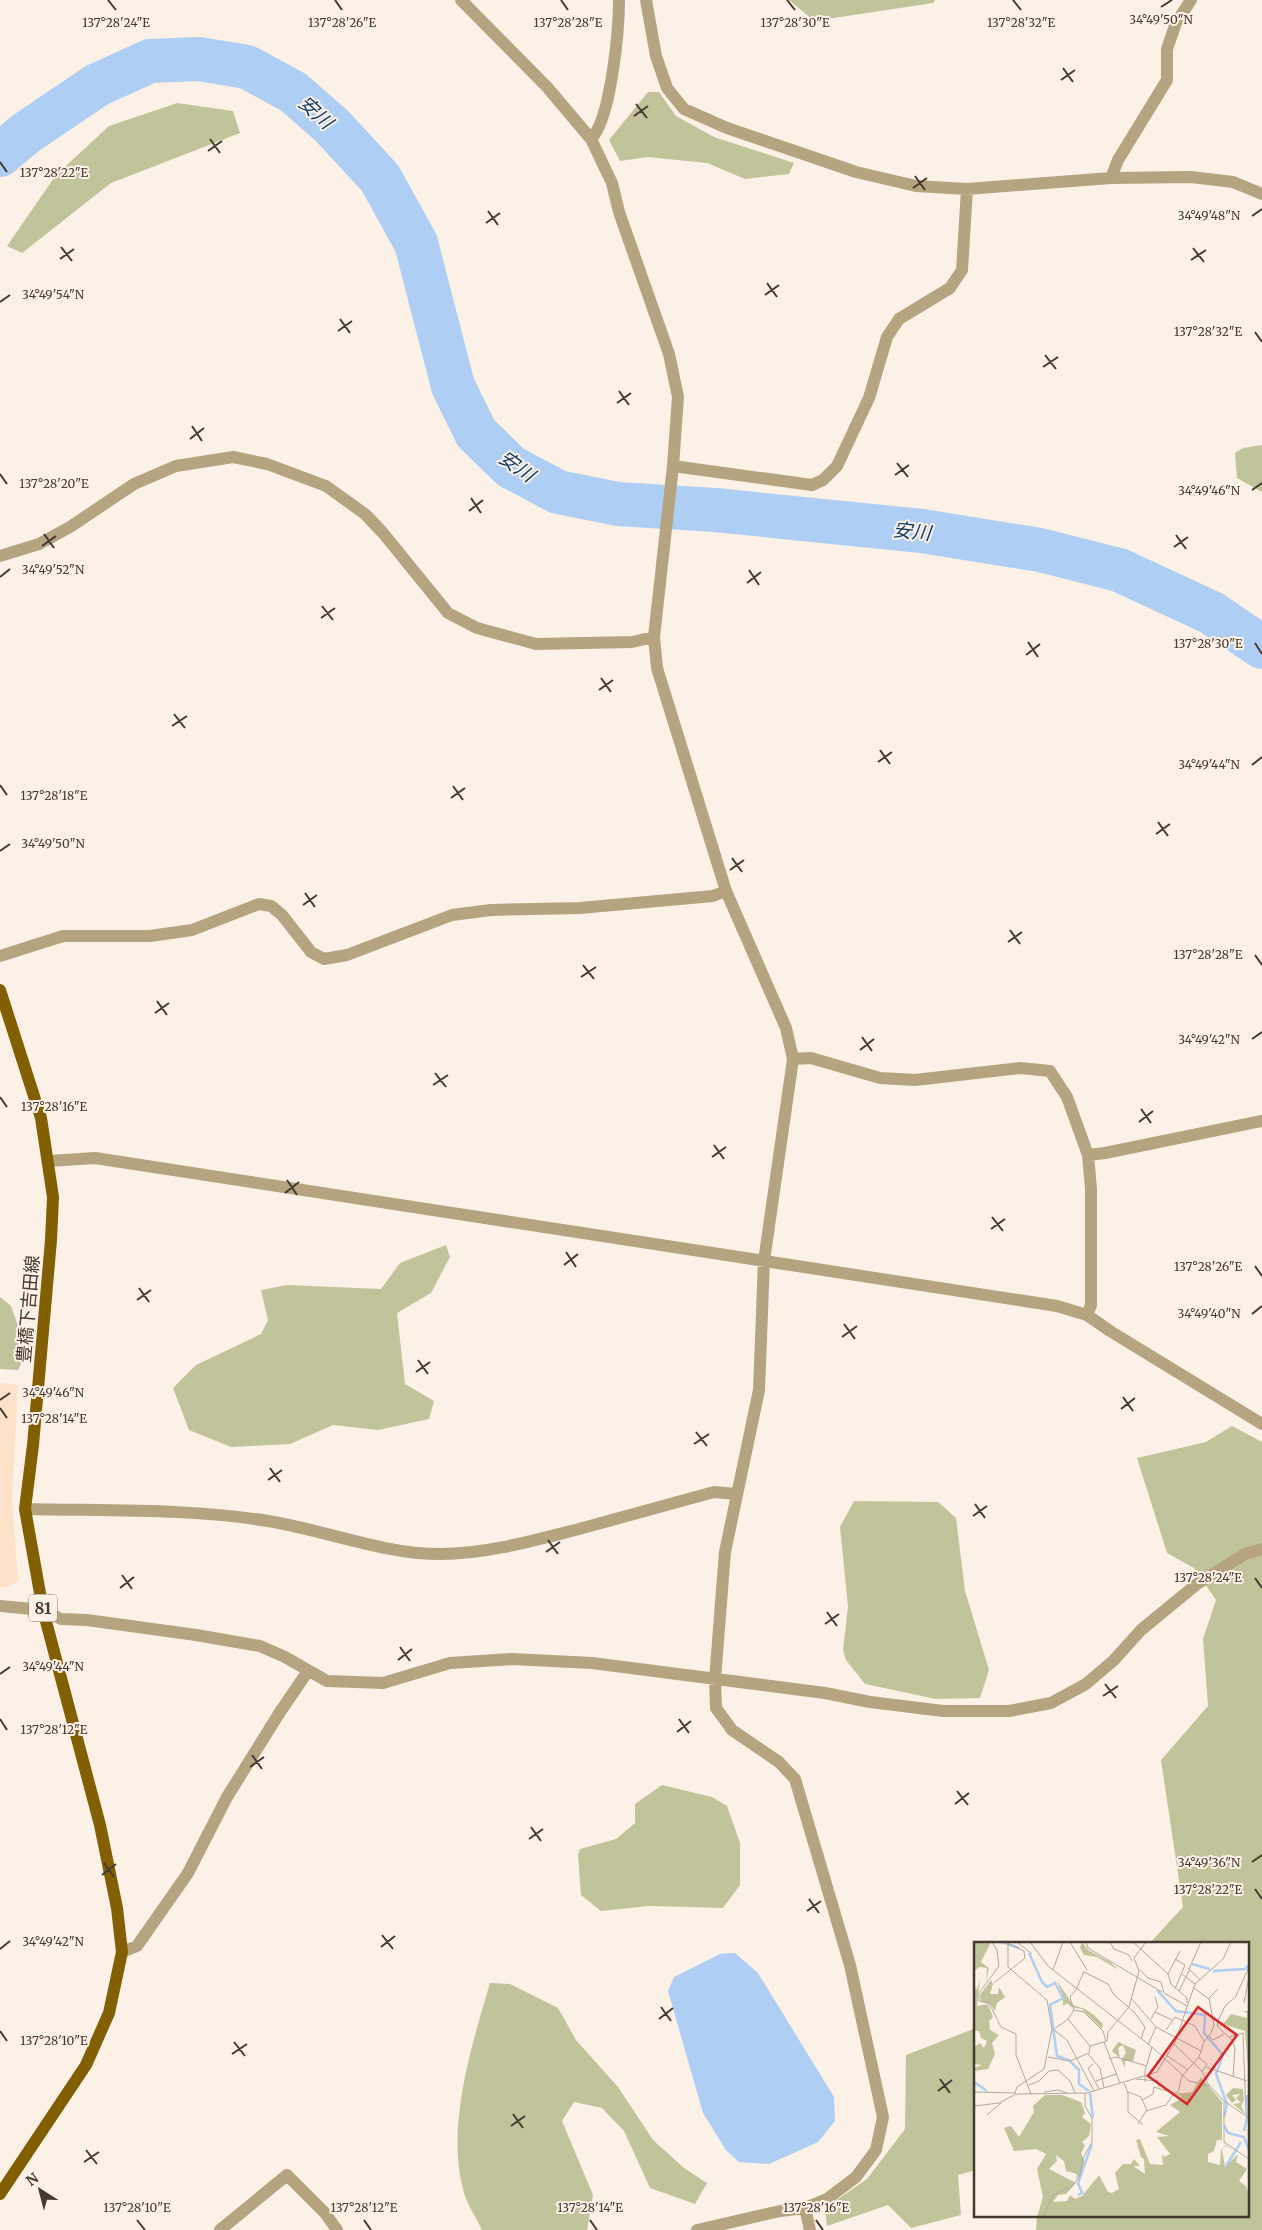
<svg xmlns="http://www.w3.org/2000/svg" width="1262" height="2230" viewBox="0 0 1262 2230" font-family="Merriweather,'Noto Sans JP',serif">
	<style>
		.built { fill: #fde1c8 }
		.green { fill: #c1c39a }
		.water { fill: #aecef3 }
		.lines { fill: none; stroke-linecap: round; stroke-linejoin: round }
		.river { stroke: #aecef3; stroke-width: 44 }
		.minor { stroke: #b6a37f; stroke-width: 12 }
		.tertiary { stroke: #b6a37f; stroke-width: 12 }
		.primary { stroke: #825f03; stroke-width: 12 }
		.ticks { fill: none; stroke: #453a30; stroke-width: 2 }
		.labels { text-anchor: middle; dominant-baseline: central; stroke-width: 4; stroke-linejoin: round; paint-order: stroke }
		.shield { fill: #fcf1e6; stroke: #7c7167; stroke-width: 1 }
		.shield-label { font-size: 16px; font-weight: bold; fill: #453a30 }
		.street-label { font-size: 18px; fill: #453a30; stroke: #fcf1e6 }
		.water-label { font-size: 19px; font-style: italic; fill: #0d3b68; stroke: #fcf1e6 }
		.inset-river { fill: none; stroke: #aecef3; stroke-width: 2.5 }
		.inset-road { fill: none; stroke: #b3a89d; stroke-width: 1 }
		.view { fill: #d62828; fill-opacity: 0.15; stroke: #d62828; stroke-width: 2.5 }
		.inset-edge { fill: none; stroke: #453a30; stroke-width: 2.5 }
		.ticks-label { font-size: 12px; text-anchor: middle; fill: #453a30; stroke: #fcf1e6; stroke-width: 4; stroke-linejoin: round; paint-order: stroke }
	</style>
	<rect width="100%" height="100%" fill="#fcf1e6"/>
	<path class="built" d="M 0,1383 L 18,1385 L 12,1499 L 18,1581 L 8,1587 L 0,1587 Z"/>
	<path class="green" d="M 789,0 L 935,0 L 933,3 L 814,21 Z
		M 648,92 L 659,92 L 676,116 L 714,137 L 794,163 L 789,174 L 745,179 L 707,163 L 648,157 L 620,161 L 609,140 Z
		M 177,103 L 233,111 L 240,133 L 111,183 L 22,253 L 7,246 L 56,175 L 109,126 Z
		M 1262,445 L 1262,492 L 1237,478 L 1235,453 L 1243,448 Z
		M 446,1245 L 450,1257 L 431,1293 L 397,1313 L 405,1384 L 434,1401 L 429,1419 L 378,1430 L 333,1425 L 290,1444 L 231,1447 L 189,1430 L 173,1388 L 196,1365 L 261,1334 L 268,1320 L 261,1290 L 287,1285 L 381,1289 L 400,1263 Z
		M 0,1297 L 11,1306 L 27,1352 L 18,1370 L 0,1369 Z
		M 1232,1426 L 1262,1442 L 1262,2230 L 1036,2230 L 1037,2216 L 1248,2216 L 1248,1944 L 1149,1944 L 1183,1907 L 1161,1760 L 1208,1706 L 1203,1639 L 1216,1600 L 1194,1568 L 1167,1553 L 1137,1458 L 1206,1442 Z
		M 854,1501 L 938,1502 L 956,1518 L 965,1591 L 989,1670 L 980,1698 L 936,1699 L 865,1684 L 846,1660 L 843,1650 L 848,1607 L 840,1527 Z
		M 662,1785 L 712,1797 L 727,1806 L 740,1843 L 740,1885 L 723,1908 L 649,1906 L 601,1911 L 581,1895 L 578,1855 L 580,1849 L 616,1839 L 635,1823 L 635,1804 Z
		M 490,1983 L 510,1984 L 558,2008 L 576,2040 L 618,2087 L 653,2140 L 684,2168 L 707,2183 L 695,2204 L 650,2188 L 624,2131 L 602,2108 L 574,2102 L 562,2121 L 593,2195 L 587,2230 L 482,2230 C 476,2217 466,2203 463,2189 C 446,2125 472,2045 490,1983 Z
		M 976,2028 L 976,2170 L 958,2175 L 961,2215 L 911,2228 L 888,2205 L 827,2226 L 825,2208 L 867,2179 L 905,2129 L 906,2055 Z"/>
	<path class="water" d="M 735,1953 L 758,1973 L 834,2097 L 835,2121 L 818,2142 L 769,2164 L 739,2162 L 726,2150 L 703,2113 L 668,1991 L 674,1977 L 720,1954 Z"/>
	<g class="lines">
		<path class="river" d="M 0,155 L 26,133 L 97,85 L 150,61 L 199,59 L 247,67 L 293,92 L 331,125 L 380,178 L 416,243 L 453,386 L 476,433 L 511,467 L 558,492 L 618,504 L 715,510 L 922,531 L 1040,550 L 1119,570 L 1212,613 L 1262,647"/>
		<path class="minor" d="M 461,0 L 547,87 L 591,139 L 612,183 L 619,212 L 669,354 L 678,397 L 673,466 L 654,637 L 657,668 L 726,891 L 786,1028 L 793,1059 L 764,1261 L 759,1390 L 725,1552 L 715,1679 L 716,1708 L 732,1730 L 779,1762 L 795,1779 L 850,1965 L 883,2117 L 876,2150 L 856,2177 L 827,2199 L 805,2208
			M 646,0 L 656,56 L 667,88 L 684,109 L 727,128 L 856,172 L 916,186 L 967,189 L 1111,178 L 1191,177 L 1233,182 L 1262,194
			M 591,139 C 611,119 619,30 619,0
			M 1111,178 L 1118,160 L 1167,80 L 1167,49 L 1176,23 L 1191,0
			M 673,466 L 812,485 L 823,480 L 837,466 L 869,398 L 887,337 L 899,319 L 950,288 L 962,270 L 967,189
			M 0,556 L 39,544 L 70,527 L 134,484 L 176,466 L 233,457 L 267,464 L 326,486 L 365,514 L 383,533 L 448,613 L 477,628 L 536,644 L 632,642 L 654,637
			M 0,956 L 63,936 L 150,936 L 192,930 L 259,904 L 271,906 L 282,915 L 311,952 L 324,959 L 347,955 L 452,915 L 491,910 L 580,908 L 713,896 L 726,891
			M 793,1059 L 811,1058 L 880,1078 L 915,1080 L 1020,1068 L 1050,1071 L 1067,1097 L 1088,1155 L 1091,1189 L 1091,1305 L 1087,1315
			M 1088,1155 L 1105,1153 L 1262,1121
			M 49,1161 L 95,1158 L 1057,1306 L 1087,1315 L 1110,1331 L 1262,1424
			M 25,1509 C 108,1511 192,1508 274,1522 C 330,1532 384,1554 441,1554 C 487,1554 535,1540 579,1529 C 624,1517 669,1504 714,1492 L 736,1494
			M 43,1610 L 61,1619 L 87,1620 L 196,1635 L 260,1646 L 285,1657 L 327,1681 L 383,1683 L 450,1663 L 512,1659 L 592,1663 L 825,1693 L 870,1702 L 943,1711 L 1009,1711 L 1051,1703 L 1086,1684 L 1114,1660 L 1141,1630 L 1197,1584 L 1245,1554 L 1262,1549
			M 122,1952 L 137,1946 L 188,1873 L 227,1797 L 280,1712 L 308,1671
			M 220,2230 L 287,2175 L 325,2213 L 337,2230
			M 697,2230 L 780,2211 L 805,2208 L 810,2230"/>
		<path class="tertiary" d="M 0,1606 L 43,1610"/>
		<path class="primary" d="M 0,990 L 41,1118 L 53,1197 L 51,1240 L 33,1445 L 25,1509 L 43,1610 L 100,1825 L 117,1908 L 122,1952 L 109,2013 L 86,2065 L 0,2194"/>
	</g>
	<path class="ticks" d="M 108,0 L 116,10M 335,0 L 342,10M 561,0 L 568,10M 787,0 L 795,10M 1013,0 L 1021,10M 1161,7 L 1172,0M 1063,68 L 1073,82M 1061,80 L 1075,70M 636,104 L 647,118M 634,116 L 648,106M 210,139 L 220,153M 208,151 L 222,141M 0,162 L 7,172M 915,176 L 925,190M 913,188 L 927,178M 488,211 L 498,225M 1252,216 L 1262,209M 486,223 L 500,213M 61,247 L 72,261M 1193,248 L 1204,262M 60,259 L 74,249M 1191,260 L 1206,250M 767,283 L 777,297M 765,295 L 779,285M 0,302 L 10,295M 340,319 L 350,333M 338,331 L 352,321M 1255,332 L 1262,342M 1045,355 L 1056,369M 1043,367 L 1058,357M 619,391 L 629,405M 617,403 L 631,393M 192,426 L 202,441M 190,439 L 204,428M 897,463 L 908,477M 0,474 L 7,484M 895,475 L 909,465M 1252,490 L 1262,483M 471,498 L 481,513M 469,511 L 483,500M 44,534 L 54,548M 1176,535 L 1186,549M 42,546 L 56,536M 1174,547 L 1188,537M 749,570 L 759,585M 0,577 L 10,569M 747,583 L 761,572M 322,606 L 333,620M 321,618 L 335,608M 1028,642 L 1038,657M 1255,643 L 1262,654M 1026,655 L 1040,644M 601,678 L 611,692M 599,690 L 613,680M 174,714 L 185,728M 172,726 L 187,716M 880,750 L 890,764M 878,762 L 892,752M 1252,765 L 1262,757M 0,785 L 7,795M 453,786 L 463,800M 451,798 L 465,788M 1158,822 L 1168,836M 1156,834 L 1170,824M 0,851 L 10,844M 732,858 L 742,872M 730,870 L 744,860M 305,893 L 315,907M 303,905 L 317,895M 1010,930 L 1020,944M 1008,942 L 1022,932M 1255,955 L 1262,965M 583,965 L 594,979M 581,977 L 596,967M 157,1001 L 167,1015M 155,1013 L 169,1003M 862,1037 L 872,1051M 1252,1039 L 1262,1032M 860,1050 L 874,1039M 435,1073 L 446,1087M 433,1085 L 448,1075M 0,1097 L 7,1107M 1141,1109 L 1151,1123M 1139,1122 L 1153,1111M 714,1145 L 724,1159M 712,1157 L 726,1147M 287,1180 L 297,1195M 285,1193 L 299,1182M 992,1217 L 1003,1231M 991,1229 L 1005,1219M 566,1252 L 576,1267M 564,1265 L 578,1254M 1255,1266 L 1262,1276M 139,1288 L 149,1302M 137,1300 L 151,1290M 1252,1314 L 1262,1306M 844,1324 L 855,1339M 842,1337 L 857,1326M 418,1360 L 428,1374M 416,1372 L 430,1362M 1123,1397 L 1133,1411M 0,1400 L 10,1393M 0,1408 L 7,1418M 1121,1409 L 1135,1398M 696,1432 L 707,1446M 694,1444 L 709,1434M 270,1468 L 280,1482M 268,1480 L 282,1470M 975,1504 L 985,1518M 973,1516 L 987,1506M 548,1540 L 558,1554M 546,1552 L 560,1542M 122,1575 L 132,1589M 1255,1578 L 1262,1588M 120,1588 L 134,1577M 827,1612 L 837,1626M 825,1624 L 839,1614M 400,1647 L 410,1661M 398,1660 L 412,1649M 0,1674 L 10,1667M 1105,1684 L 1116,1698M 1103,1696 L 1118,1686M 0,1719 L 7,1730M 679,1719 L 689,1733M 677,1732 L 691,1721M 252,1755 L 262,1769M 250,1767 L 264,1757M 957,1791 L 968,1805M 955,1804 L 969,1793M 531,1827 L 541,1841M 529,1839 L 543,1829M 1252,1862 L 1262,1855M 104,1863 L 114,1877M 102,1875 L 116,1864M 1255,1889 L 1262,1899M 809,1899 L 819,1913M 807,1911 L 821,1901M 382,1935 L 393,1949M 381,1947 L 395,1936M 0,1949 L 10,1941M 661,2007 L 671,2021M 659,2019 L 673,2008M 0,2031 L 7,2041M 234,2042 L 245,2056M 232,2054 L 247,2044M 940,2079 L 950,2093M 938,2091 L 952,2080M 513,2114 L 523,2128M 511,2126 L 525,2116M 86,2150 L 97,2164M 84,2162 L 99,2152M 137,2220 L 145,2230M 364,2220 L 371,2230M 590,2220 L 597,2230M 816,2220 L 823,2230"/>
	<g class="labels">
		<rect class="shield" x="29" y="1594.5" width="28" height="27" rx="4"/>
		<g class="shield-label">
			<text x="43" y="1608">81</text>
		</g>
		<g class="street-label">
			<text transform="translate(28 1309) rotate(-85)">豊橋下吉田線</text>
		</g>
		<g class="water-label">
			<text transform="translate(316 112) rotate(42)">安川</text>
			<text transform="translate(517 466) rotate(35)">安川</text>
			<text transform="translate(912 531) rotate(6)">安川</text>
		</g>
	</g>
	<g transform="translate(974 1942)">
		<rect width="275" height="275" fill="#fcf1e6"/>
		<path d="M 0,0 L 17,0 L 7,20 L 15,26 L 12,40 L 13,26 L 6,25 L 0,29 ZM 108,0 L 114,8 L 136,20 L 145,28 L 123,15 L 110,13 L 106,6 ZM 6,37 L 3,64 L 14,62 L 19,75 L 15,79 L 16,88 L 25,93 L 18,101 L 21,112 L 14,127 L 0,129 L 0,126 L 8,123 L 0,122 L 0,105 L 6,101 L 10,106 L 13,99 L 7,96 L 5,89 L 0,89 L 0,46 L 3,47 ZM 17,38 L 19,42 L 16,52 L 24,52 L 25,45 L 31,55 L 23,61 L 21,69 L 16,62 L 7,60 L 6,53 ZM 83,39 L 99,63 L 111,67 L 120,73 L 129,82 L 128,87 L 108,67 L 97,65 L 93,61 L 89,64 L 89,54 ZM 269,69 L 275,69 L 275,137 L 271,89 L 249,82 L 257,72 L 273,76 L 273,71 ZM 144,100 L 162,108 L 159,119 L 151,119 L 151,126 L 147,118 L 152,111 L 149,103 L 144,106 L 146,116 L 138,109 ZM 227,135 L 248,160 L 248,198 L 243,198 L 240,209 L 234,212 L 234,220 L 246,223 L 247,208 L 251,203 L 259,208 L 251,204 L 248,207 L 251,225 L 264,212 L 262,220 L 273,227 L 265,239 L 272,244 L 275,252 L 275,275 L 63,275 L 69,255 L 63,227 L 72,212 L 62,207 L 40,209 L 30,186 L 37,184 L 45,195 L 60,170 L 59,164 L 71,153 L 88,153 L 107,160 L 111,171 L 108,175 L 117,182 L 115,194 L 108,200 L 111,204 L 107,211 L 111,221 L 109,230 L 102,237 L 103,232 L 92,229 L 90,219 L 82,213 L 83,219 L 75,227 L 102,241 L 92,252 L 84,253 L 79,260 L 93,259 L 96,253 L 101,257 L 108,254 L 125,233 L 134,250 L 138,251 L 145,247 L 141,231 L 149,222 L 157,222 L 160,217 L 166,224 L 159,224 L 171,232 L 170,217 L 167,215 L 162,198 L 166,197 L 176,222 L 189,223 L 188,212 L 190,215 L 196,212 L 183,195 L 195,194 L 182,190 L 206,170 L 196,163 L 207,157 L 207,154 L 200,152 L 218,150 ZM 259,146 L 269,147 L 270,158 L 267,164 L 271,172 L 259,162 L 267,161 L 262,156 L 266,152 L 258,153 L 262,158 L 258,161 L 252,153 Z" fill="#c1c39a"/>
		<path class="inset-river" d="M 28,0 L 45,6M 55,11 L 68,40 L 73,45 L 81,41 L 89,56 L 76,63 L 83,114 L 95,118 L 105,128 L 105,142 L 115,149M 218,22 L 236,27M 239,29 L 271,27 L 275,23M 183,48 L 202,69 L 231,73 L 230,91 L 249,113 L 242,132 L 253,162 L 250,175M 0,140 L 13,149M 116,151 L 119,176M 250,183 L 254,191 L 270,195 L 275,208M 270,189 L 274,171 L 273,153M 252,224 L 267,200M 104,253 L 108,251 L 104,241 L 118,202"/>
		<path class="inset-road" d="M 18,0 L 23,8 L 25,24 L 5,51 L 5,59 L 15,61 L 27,85 L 42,92 L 42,113 L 57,152M 34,0 L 34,25 L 73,58 L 78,87 L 70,127 L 43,145 L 41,151M 43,0 L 58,12M 56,0 L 74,24 L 178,105 L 215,139 L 236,144M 96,0 L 113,28M 112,0 L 114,6 L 188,50M 136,0 L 140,7 L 155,13 L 158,19M 159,0 L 194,32 L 197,42 L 213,56 L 213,61M 201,17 L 211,23 L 201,47M 214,26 L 226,38M 215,27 L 227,0M 79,28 L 89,0M 166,28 L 174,36 L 187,40 L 190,51 L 213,64M 110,30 L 134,42 L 140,53 L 160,70 L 171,85 L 167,97M 194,32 L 206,9M 208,32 L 221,42M 20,41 L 51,16 L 50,9 L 35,2M 220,46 L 235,57M 102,48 L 96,55 L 100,68 L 110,70 L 129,89 L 132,99M 102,48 L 110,29M 205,49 L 216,27M 157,56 L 182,85 L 174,103M 261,56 L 275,25M 270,61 L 275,35M 181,70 L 198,78M 245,76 L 243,84 L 258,98 L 261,106 L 259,135M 177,77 L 184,65 L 181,55M 245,77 L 251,64 L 260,56M 182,85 L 227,109M 79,88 L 94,77M 80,88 L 93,98 L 120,149M 192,88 L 201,75 L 221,84 L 230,99M 235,94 L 239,98 L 250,92M 255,95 L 269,91 L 272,173M 130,100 L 146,141M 200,102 L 228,129 L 234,142 L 250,159 L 275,176M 116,104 L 133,99 L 134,90 L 155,65 L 165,29 L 160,16 L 172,0M 114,112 L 126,126 L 130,146M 192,113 L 214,128M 74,115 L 96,119 L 115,111 L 116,104 L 94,77 L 100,68M 225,116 L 233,122 L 228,130M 135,117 L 142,115 L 173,124M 119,122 L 114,126 L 125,147M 232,125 L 273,139M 162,137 L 184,139 L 185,145M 122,139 L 142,132M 171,140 L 171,129 L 178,105M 150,141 L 154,151 L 154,170 L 169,183M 55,143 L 65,139 L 75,129 L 84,128 L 96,139 L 101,151M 0,150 L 42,151M 70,150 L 84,148 L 93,151M 154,150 L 167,155 L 173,169M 200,151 L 204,150 L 208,134 L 225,115 L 230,100 L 237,91 L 240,83 L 235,56 L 244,47M 250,160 L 250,200 L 275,217M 0,164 L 25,161 L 42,152 L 113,151 L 183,130 L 201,100 L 221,42 L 249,17 L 257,0M 13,173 L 27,161M 164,182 L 172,169 L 192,163 L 200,151 L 180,145 L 179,152 L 168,158M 69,275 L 79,253 L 98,244 L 106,234 L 109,216 L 118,200 L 118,176 L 111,164 L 111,151"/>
		<path class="view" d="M 224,65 L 263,93 L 213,162 L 174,134 Z"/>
		<rect width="275" height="275" class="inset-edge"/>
	</g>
	<g class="ticks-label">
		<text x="1161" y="24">34°49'50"N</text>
		<text x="116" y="27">137°28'24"E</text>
		<text x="342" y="27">137°28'26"E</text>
		<text x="568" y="27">137°28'28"E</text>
		<text x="795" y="27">137°28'30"E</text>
		<text x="1021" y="27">137°28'32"E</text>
		<text x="54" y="177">137°28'22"E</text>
		<text x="1209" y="220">34°49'48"N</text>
		<text x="53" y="299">34°49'54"N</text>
		<text x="1208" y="336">137°28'32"E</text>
		<text x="54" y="488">137°28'20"E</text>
		<text x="1209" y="495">34°49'46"N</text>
		<text x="53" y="574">34°49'52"N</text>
		<text x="1208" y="648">137°28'30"E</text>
		<text x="1209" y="769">34°49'44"N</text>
		<text x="54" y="800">137°28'18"E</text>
		<text x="53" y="848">34°49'50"N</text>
		<text x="1208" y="959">137°28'28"E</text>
		<text x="1209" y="1044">34°49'42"N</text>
		<text x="54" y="1111">137°28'16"E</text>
		<text x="1208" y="1271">137°28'26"E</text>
		<text x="1209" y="1318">34°49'40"N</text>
		<text x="53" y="1397">34°49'46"N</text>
		<text x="54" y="1423">137°28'14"E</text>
		<text x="1208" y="1582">137°28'24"E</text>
		<text x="53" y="1671">34°49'44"N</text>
		<text x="54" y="1734">137°28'12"E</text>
		<text x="1209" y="1867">34°49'36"N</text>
		<text x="1208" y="1894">137°28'22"E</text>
		<text x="53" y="1946">34°49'42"N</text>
		<text x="54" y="2045">137°28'10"E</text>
		<text x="137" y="2212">137°28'10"E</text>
		<text x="364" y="2212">137°28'12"E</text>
		<text x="590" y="2212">137°28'14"E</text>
		<text x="816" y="2212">137°28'16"E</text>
	</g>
	<g transform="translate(40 2190) rotate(324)" stroke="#fcf1e6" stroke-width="4" paint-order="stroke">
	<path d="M0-4L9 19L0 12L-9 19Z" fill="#453a30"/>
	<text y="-8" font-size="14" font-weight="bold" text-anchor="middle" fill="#453a30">N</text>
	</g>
</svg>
